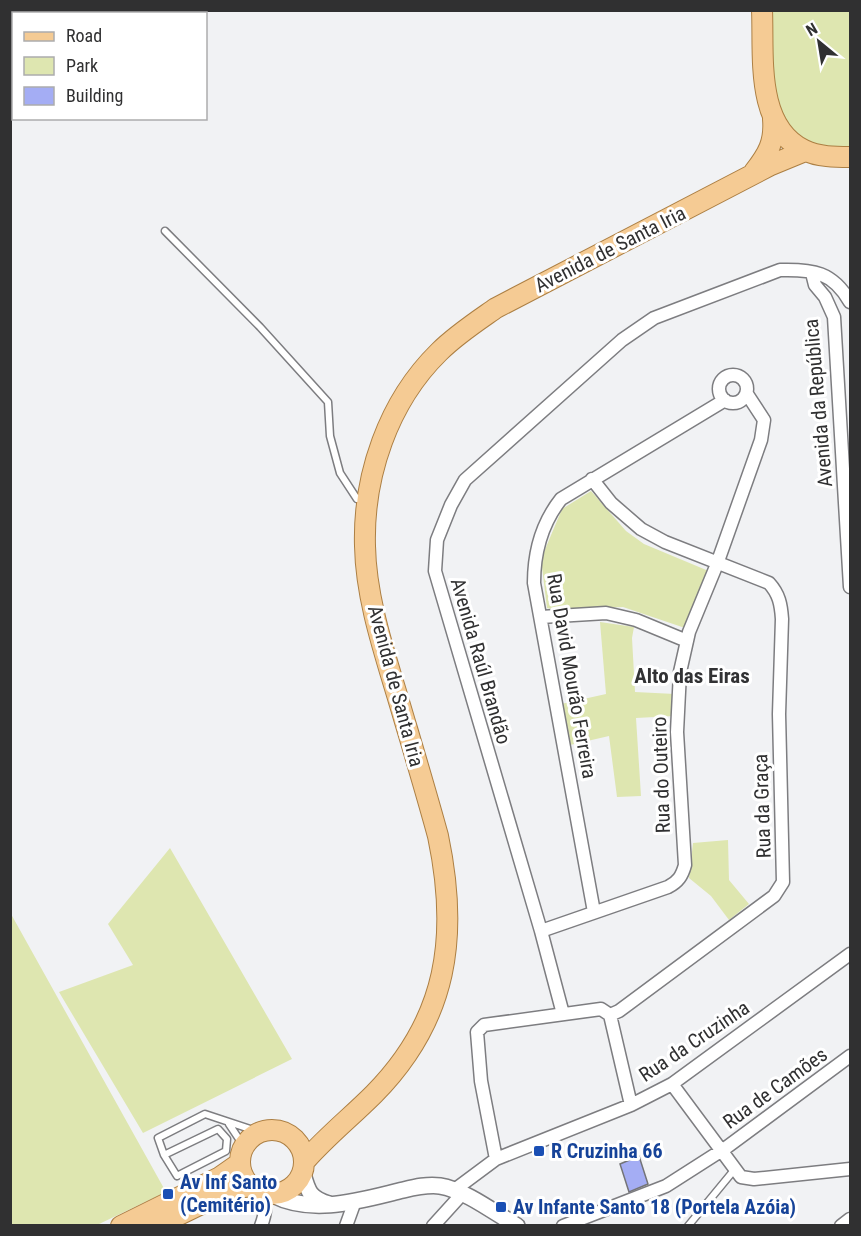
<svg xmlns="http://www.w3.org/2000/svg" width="861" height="1236" viewBox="0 0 861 1236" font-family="'Roboto Condensed',sans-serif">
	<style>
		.green { fill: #dee6b0 }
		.building { fill: #a4adf4; stroke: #747477; stroke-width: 1.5 }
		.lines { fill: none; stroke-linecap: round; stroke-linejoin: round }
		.service-casing { stroke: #7d7d80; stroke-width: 9 }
		.minor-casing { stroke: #7d7d80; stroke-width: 15 }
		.tertiary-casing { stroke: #7d7d80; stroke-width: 18 }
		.primary-casing { stroke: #ac7f43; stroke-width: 22 }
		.service { stroke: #fff; stroke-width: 6 }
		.minor { stroke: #fff; stroke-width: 12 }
		.tertiary { stroke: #fff; stroke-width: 15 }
		.primary { stroke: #f5cb94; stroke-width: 20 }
		.transit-dot { fill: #1a4fb4; stroke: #fff; stroke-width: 2 }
		.labels { text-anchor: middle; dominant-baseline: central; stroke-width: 6; stroke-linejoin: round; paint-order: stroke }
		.street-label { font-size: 20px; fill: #303031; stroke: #fff }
		.transit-label { font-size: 20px; font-weight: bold; fill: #164399; stroke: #fff; text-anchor: start }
		.neighbourhood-label { font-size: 21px; font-weight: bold; fill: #323234; stroke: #fff }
	</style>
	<rect width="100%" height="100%" fill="#f1f2f4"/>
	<path class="green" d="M 767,11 L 850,11 L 850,151 L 809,144 L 791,130 L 778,113 L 771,88 Z
		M 591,491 L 626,531 L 644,544 L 711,572 L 685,628 L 623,607 L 555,610 L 547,608 L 541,559 L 562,509 Z
		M 600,622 L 634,627 L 632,638 L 635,692 L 675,694 L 674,716 L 636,718 L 641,796 L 617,797 L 609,736 L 570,745 L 561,704 L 606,694 Z
		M 728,840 L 729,880 L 749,904 L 729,920 L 711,896 L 689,878 L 693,843 Z
		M 170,848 L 292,1059 L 143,1133 L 59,992 L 133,965 L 108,924 Z
		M 11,914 L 166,1192 L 97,1225 L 11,1225 Z"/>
	<path class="building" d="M 639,1156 L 648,1184 L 629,1192 L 620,1164 Z"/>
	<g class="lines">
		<defs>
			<path id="service" d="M 165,231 L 260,327 L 328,402 L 330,436 L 340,473 L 357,499 L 364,500
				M 229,1124 L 239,1139 L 242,1150
				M 164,1155 L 218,1129 L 227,1139 L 226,1151 L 177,1176 L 164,1155 L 158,1138 L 205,1114 L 259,1132
				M 688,1226 L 735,1169"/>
			<path id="minor" d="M 812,273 L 815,285 L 825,297 L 834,317 L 850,587
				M719 389a14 14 0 1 1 28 0a14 14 0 1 1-28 0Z
				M 541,617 L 606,613 L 636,620 L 687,641
				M 594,912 L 534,583 C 534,552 542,523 561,499 L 725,400
				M 541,931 L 668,887 C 678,882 682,876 685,865 L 677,732 L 680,672 L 689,632 L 717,564 L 761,440 L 764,420 L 747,394
				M 563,1014 L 541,931 L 435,571 L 437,540 L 451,505 L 465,480 L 622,340 L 654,318 L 780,270 C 813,269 833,272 850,302
				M 610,1015 L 631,1105
				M 672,1084 L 741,1177 L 754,1179 L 850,1169
				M 496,1159 L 481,1081 L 477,1032 L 484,1025 L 601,1009 L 610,1015 L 619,1011 L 774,896 L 783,882 L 779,714 L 782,619 C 781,604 779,594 769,583 L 665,542 L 641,529 L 611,503 L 592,479
				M 453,1191 L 496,1159 L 631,1105 L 672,1084 L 850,954
				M 260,1193 C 267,1206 266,1212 261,1226
				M 346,1226 L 355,1201
				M 433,1226 L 462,1194
				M 563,1226 L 666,1186 L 727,1147 L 850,1056
				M 841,1226 L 850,1219"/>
			<path id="tertiary" d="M 303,1174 C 308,1192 310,1198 329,1204
				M 273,1195 C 312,1215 358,1201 399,1191 C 412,1188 426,1184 440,1186 C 465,1190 495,1213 517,1226"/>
			<path id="primary" d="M 762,10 C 764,56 755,126 804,150 C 818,157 836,157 850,157
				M 754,172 C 768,154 775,142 773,119
				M240 1162a32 32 0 1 1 64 0a32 32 0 1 1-64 0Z
				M 305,1161 C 326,1137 351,1117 374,1094 C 448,1019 459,936 438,836 C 426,792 413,749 400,705 C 385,654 366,600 365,546 C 363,476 388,402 439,352 C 456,335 476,322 496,308 L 771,165 L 805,151
				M 121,1226 L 220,1177 L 240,1163
				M 156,1226 L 230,1190 L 250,1186"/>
		</defs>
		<use href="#service" class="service-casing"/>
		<use href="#minor" class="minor-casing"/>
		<use href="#tertiary" class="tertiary-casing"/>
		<use href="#primary" class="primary-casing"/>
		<use href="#service" class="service"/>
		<use href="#minor" class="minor"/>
		<use href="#tertiary" class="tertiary"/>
		<use href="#primary" class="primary"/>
	</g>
	<g class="transit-dot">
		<rect x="533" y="1145" width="12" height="12" rx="3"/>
		<rect x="162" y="1188" width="12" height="12" rx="3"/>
		<rect x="495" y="1201" width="12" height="12" rx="3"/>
	</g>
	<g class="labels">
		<g class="street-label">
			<text transform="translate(610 249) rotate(-27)">Avenida de Santa Iria</text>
			<text transform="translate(818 403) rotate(-95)">Avenida da República</text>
			<text transform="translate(481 661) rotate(74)">Avenida Raúl Brandão</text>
			<text transform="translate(572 676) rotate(80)">Rua David Mourão Ferreira</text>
			<text transform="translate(396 686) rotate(75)">Avenida de Santa Iria</text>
			<text transform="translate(661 775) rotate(-92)">Rua do Outeiro</text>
			<text transform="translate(762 806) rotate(-92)">Rua da Graça</text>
			<text transform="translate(694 1041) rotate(-34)">Rua da Cruzinha</text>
			<text transform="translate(775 1088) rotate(-36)">Rua de Camões</text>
		</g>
		<g class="transit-label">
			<text x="551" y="1151">R Cruzinha 66</text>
			<text x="180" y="1182">Av Inf Santo<tspan x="180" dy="23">(Cemitério)</tspan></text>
			<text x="513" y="1207">Av Infante Santo 18 (Portela Azóia)</text>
		</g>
		<g class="neighbourhood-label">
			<text x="692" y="676">Alto das Eiras</text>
		</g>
	</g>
	<rect width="861" height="1236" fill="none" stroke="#303031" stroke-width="24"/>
	<rect x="12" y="12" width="195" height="108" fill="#ffffff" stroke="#acacad" stroke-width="1.5"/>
	<rect x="24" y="32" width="30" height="9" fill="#f5cb94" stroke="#acacad" stroke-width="1.5"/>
	<text x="66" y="42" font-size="18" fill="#303031">Road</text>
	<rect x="24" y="57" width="30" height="18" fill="#dee6b0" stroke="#acacad" stroke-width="1.5"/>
	<text x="66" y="72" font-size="18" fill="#303031">Park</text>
	<rect x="24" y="87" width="30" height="18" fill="#a4adf4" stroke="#acacad" stroke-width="1.5"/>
	<text x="66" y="102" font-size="18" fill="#303031">Building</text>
	<g transform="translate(819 42) rotate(330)" stroke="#ffffff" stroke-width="4.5" paint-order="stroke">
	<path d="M0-4.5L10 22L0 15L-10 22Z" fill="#303031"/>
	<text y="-9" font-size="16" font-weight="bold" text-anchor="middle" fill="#303031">N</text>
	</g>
</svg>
